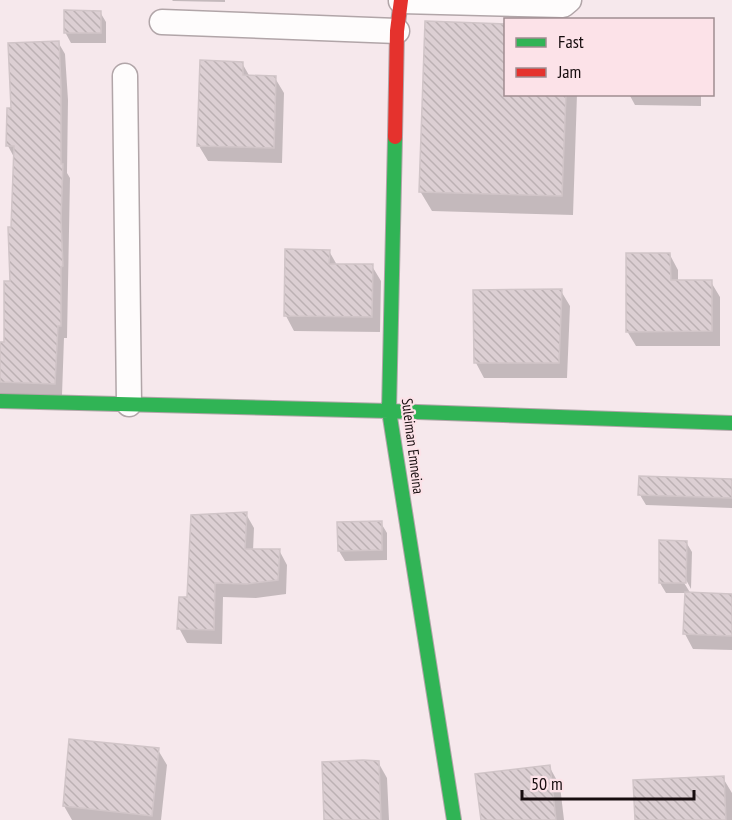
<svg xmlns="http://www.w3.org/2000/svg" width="732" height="820" viewBox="0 0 732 820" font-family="'PT Sans Narrow',sans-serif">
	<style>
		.shadow { fill: #0003 }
		.building { fill: url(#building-back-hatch); stroke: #d1c5c8; stroke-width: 1.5 }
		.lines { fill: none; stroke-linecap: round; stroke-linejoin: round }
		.street-casing { stroke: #b1a5a8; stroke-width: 27 }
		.fast-casing { stroke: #b1a5a8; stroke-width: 16 }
		.jam-casing { stroke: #b1a5a8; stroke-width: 16 }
		.street { stroke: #fefcfc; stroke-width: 24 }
		.fast { stroke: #30b455; stroke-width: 14 }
		.jam { stroke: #e5322d; stroke-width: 14 }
		.labels { text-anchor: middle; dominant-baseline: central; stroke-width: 4.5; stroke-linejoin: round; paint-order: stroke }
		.street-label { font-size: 15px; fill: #170d0f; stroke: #fce2e8 }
	</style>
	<defs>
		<pattern id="building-back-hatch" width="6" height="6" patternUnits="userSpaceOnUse" patternTransform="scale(1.5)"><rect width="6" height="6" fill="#dccfd3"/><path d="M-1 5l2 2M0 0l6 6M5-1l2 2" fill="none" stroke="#bcb1b4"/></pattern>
	</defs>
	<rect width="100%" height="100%" fill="#f6e8ec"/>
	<path class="shadow" d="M 172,0 L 225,0 L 225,2 L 173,1 Z
		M 100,12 L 106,22 L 106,43 L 71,43 L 65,32 Z
		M 58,42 L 65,54 L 68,100 L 67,173 L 70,178 L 67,338 L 64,338 L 62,395 L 0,395 L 0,344 L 5,344 L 12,282 L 15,159 L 8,146 L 13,109 Z
		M 242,63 L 250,77 L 275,78 L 284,93 L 282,163 L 208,161 L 199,146 Z
		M 506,94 L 577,94 L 573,215 L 432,211 L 420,191 Z
		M 629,94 L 701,94 L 701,106 L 635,105 Z
		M 329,251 L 337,265 L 372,266 L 381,281 L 380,332 L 294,331 L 286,316 Z
		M 670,255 L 678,270 L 678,282 L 711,282 L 720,297 L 720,346 L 636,346 L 627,331 Z
		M 561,291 L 570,306 L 567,378 L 484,378 L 476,363 Z
		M 732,480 L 732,508 L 646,505 L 640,495 Z
		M 246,514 L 254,528 L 253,551 L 279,550 L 287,565 L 286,594 L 256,598 L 223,597 L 222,644 L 187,643 L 179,628 L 189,599 Z
		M 381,523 L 387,533 L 387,560 L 345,561 L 339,551 Z
		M 686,542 L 692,552 L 691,589 L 684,576 L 681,578 L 691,594 L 732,595 L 732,650 L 693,649 L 685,634 L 686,593 L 666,593 L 660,583 Z
		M 158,750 L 167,765 L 161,820 L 72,820 L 64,806 Z
		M 378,762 L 387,778 L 389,820 L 325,820 Z
		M 549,766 L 560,786 L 564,820 L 482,820 Z
		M 723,778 L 732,793 L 732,820 L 637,820 Z"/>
	<path class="building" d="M 64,10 L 101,11 L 101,33 L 64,33 Z
		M 425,21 L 506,24 L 506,94 L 566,94 L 562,196 L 419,192 Z
		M 59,41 L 61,87 L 61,164 L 63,164 L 61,219 L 63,266 L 61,267 L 61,326 L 58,326 L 55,384 L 0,382 L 0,342 L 4,342 L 4,281 L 10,281 L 8,227 L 11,227 L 14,146 L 6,146 L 7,108 L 11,108 L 8,43 Z
		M 200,60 L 243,62 L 243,75 L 276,76 L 274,148 L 197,146 Z
		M 285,249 L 330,250 L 329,264 L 373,264 L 372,317 L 284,316 Z
		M 626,253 L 670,253 L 671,280 L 712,280 L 712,331 L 626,332 Z
		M 562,289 L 559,363 L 474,363 L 473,290 Z
		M 639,476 L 732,479 L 732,498 L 638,495 Z
		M 247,512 L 245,549 L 280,549 L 278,580 L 247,584 L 215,583 L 214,630 L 177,629 L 179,597 L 187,597 L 191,515 Z
		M 382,521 L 382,550 L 338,551 L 337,522 Z
		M 659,540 L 687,541 L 686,583 L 659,583 Z
		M 685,592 L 732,594 L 732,636 L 683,634 Z
		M 69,739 L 159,748 L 152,816 L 63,806 Z
		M 363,760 L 379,761 L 381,820 L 324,820 L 322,762 Z
		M 550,765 L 556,820 L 481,820 L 475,774 Z
		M 724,776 L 726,820 L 635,820 L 633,780 Z"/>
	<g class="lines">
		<defs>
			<path id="street" d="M 401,1 L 563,5 L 569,0
				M 162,22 L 397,31
				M 125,76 L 129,404"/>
			<path id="fast" d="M 395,137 L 389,411 L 454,820
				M 0,401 L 389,411 L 732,423"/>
			<path id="jam" d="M 395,137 L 397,31 L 401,0"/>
		</defs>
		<use href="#street" class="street-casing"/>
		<use href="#fast" class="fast-casing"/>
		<use href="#jam" class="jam-casing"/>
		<use href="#street" class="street"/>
		<use href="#fast" class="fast"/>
		<use href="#jam" class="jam"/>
	</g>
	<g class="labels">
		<g class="street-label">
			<text transform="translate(413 446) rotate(83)">Suleiman Emneina</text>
		</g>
	</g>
	<rect x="504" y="18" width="210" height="78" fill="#fce2e8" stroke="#a08d91" stroke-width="1.5"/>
	<rect x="516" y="38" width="30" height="9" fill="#30b455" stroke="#a08d91" stroke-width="1.5"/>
	<text x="558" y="48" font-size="18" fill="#170d0f">Fast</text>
	<rect x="516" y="68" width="30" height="9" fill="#e5322d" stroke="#a08d91" stroke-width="1.5"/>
	<text x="558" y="78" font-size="18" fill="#170d0f">Jam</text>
	<path d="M522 790v9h172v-9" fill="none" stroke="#170d0f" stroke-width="3"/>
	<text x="531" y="790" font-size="18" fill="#170d0f" stroke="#fce2e8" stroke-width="4.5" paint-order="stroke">50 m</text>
</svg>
